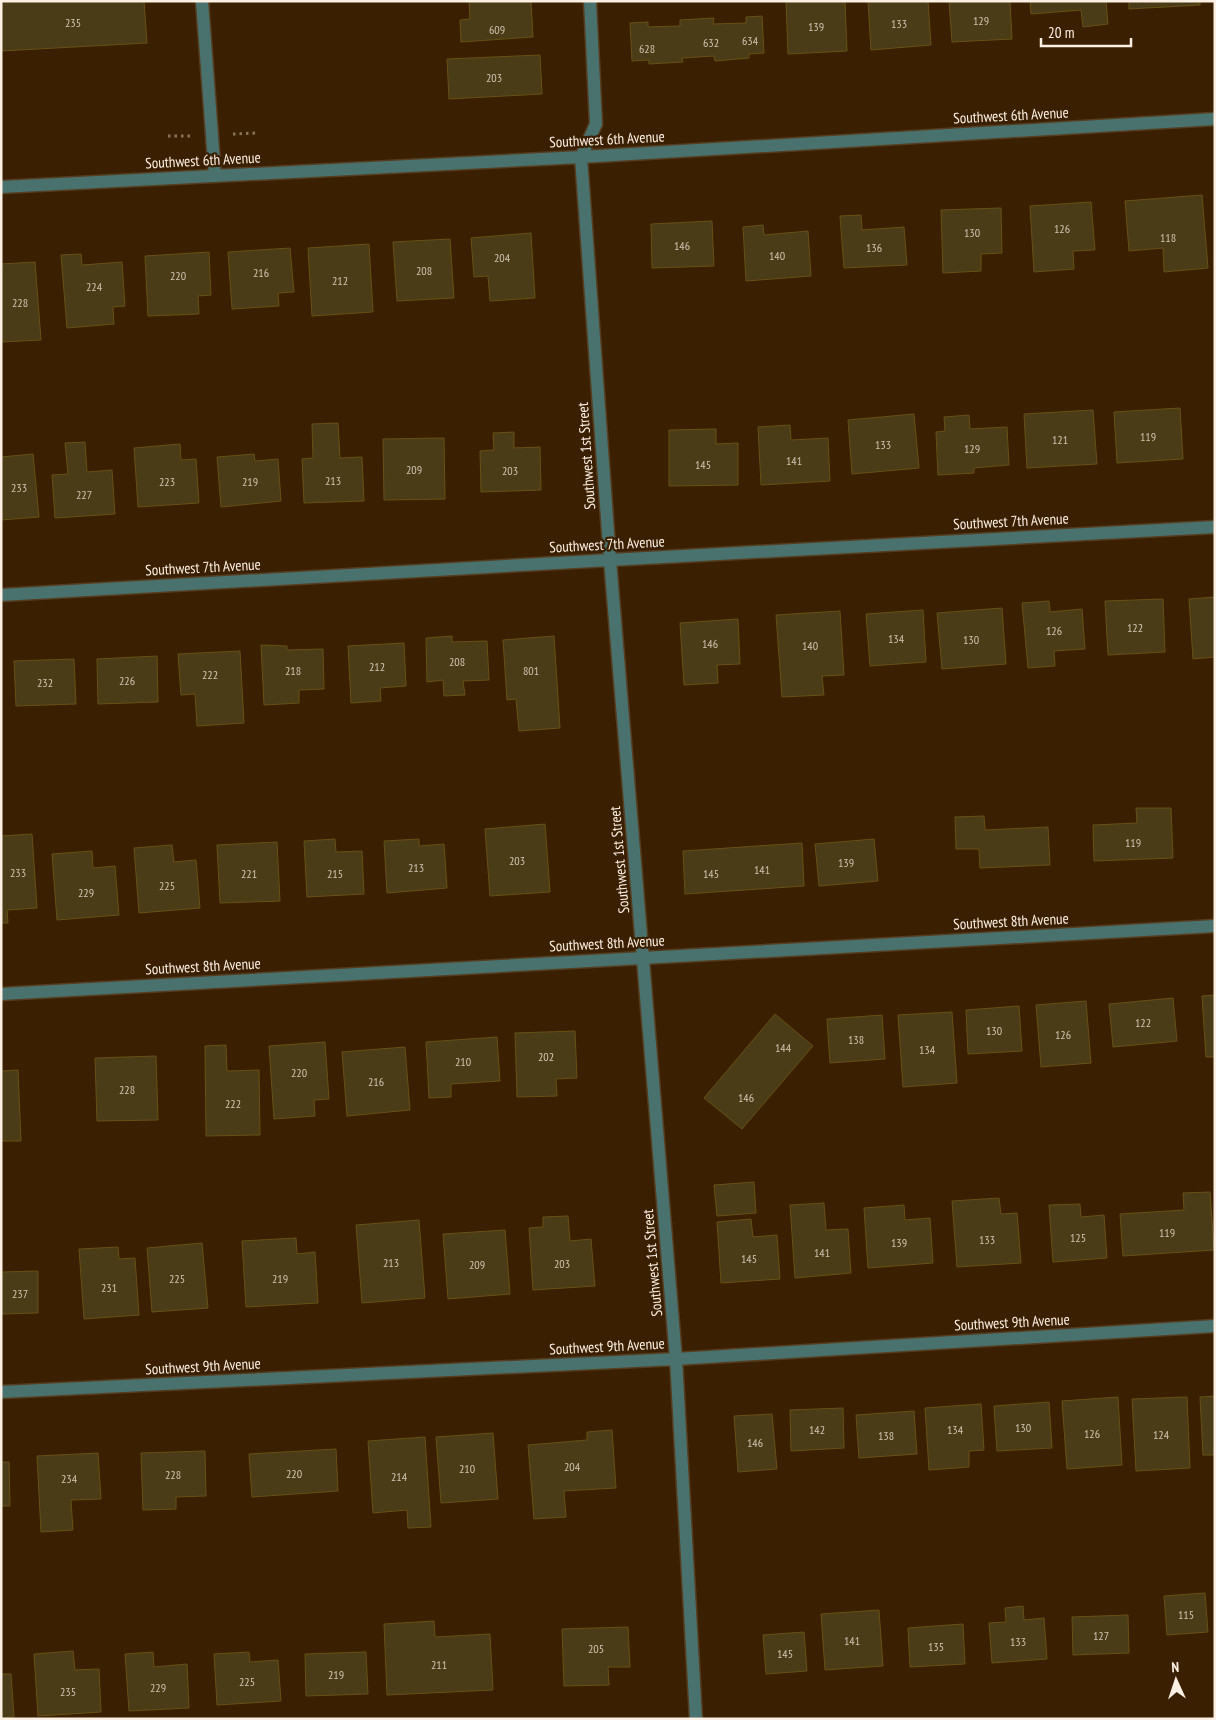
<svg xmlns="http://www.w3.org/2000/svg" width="1216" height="1720" viewBox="0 0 1216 1720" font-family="'PT Sans Narrow',sans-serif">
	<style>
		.building { fill: #4a3c17; stroke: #675114 }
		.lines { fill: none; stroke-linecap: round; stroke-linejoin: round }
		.service-casing { stroke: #553d20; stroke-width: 15 }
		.minor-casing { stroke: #553d20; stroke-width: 15 }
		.path { stroke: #89745d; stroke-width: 3; stroke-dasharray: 2.5 4; stroke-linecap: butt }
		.service { stroke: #49716d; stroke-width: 12 }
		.minor { stroke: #49716d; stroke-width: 12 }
		.labels { text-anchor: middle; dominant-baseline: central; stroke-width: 4.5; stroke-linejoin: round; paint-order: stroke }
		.number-label { font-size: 12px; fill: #d0c3b1 }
		.street-label { font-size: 15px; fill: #fcf0e4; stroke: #3a2000 }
	</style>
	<rect width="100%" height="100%" fill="#3a2000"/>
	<path class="building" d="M 1,1 L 144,1 L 147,43 L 1,51 Z
		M 469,1 L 531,1 L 533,37 L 461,42 L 460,20 L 470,19 Z
		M 786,1 L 845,1 L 847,51 L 788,54 Z
		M 868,1 L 928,1 L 931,45 L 871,50 Z
		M 949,1 L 1010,1 L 1012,39 L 952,42 Z
		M 1030,1 L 1106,1 L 1108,24 L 1083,27 L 1081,10 L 1031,14 Z
		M 1129,1 L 1200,1 L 1200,5 L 1129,9 Z
		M 762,16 L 764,53 L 749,54 L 749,58 L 715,61 L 714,56 L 682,58 L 683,62 L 649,64 L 649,60 L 632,61 L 630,23 L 648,22 L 648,27 L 680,26 L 680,20 L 714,18 L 713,24 L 746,23 L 746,17 Z
		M 540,55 L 542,94 L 449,99 L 447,59 Z
		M 1202,195 L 1208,268 L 1164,272 L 1163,248 L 1129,251 L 1125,201 Z
		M 1091,202 L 1095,250 L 1073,251 L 1074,269 L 1034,272 L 1030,206 Z
		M 1001,208 L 1002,253 L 981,254 L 981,271 L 943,273 L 941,210 Z
		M 861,215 L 862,230 L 904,227 L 907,265 L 844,268 L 840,216 Z
		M 712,221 L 714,266 L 652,268 L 651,224 Z
		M 763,225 L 764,235 L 808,231 L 811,276 L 746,281 L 743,227 Z
		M 531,233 L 535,298 L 490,301 L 488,276 L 474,277 L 471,238 Z
		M 450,239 L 454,298 L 397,301 L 393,242 Z
		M 369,244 L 373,312 L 312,316 L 308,248 Z
		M 290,248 L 294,292 L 278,293 L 279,306 L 232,309 L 228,252 Z
		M 209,252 L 211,295 L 198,296 L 199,314 L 148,316 L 145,256 Z
		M 81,254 L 82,265 L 122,262 L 125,306 L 113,307 L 114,324 L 67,328 L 61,255 Z
		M 35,262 L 41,340 L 1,342 L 1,264 Z
		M 1180,408 L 1183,459 L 1117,463 L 1114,412 Z
		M 1093,410 L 1097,464 L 1027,468 L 1024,414 Z
		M 914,414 L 919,468 L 852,474 L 848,420 Z
		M 969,415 L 970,429 L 1007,427 L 1009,465 L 974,468 L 974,473 L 938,475 L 936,432 L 945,431 L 944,417 Z
		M 338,423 L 340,458 L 362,457 L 364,501 L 304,503 L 302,459 L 313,458 L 312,424 Z
		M 790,425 L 791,440 L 828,438 L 830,481 L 761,485 L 758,427 Z
		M 716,429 L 716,444 L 738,443 L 738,485 L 669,486 L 669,430 Z
		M 514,432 L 514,448 L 540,447 L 541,490 L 481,492 L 480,451 L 494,450 L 493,433 Z
		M 444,438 L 445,499 L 384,500 L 383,439 Z
		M 85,442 L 87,472 L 112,470 L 115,514 L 55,518 L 52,475 L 68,474 L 65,443 Z
		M 180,444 L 181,460 L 196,459 L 199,503 L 138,507 L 134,448 Z
		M 33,454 L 39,517 L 1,520 L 1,457 Z
		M 254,454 L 255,461 L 278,459 L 281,501 L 221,507 L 217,457 Z
		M 1215,597 L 1215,657 L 1193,659 L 1189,599 Z
		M 1163,599 L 1165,652 L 1108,655 L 1105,601 Z
		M 1049,601 L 1050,612 L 1082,609 L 1085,649 L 1054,651 L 1055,666 L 1028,668 L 1022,603 Z
		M 1002,608 L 1006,664 L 942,669 L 937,613 Z
		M 923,610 L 926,662 L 870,666 L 866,614 Z
		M 840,611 L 844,675 L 822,676 L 824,695 L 782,697 L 776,615 Z
		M 738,619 L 740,664 L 717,665 L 718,683 L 684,685 L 680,623 Z
		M 452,636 L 452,642 L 487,641 L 489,680 L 463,681 L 465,695 L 444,696 L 443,680 L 427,682 L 426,638 Z
		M 554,636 L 560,728 L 519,731 L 516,699 L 507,700 L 503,640 Z
		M 404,643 L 406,686 L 380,688 L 381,701 L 351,703 L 348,646 Z
		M 261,645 L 287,646 L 287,650 L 323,649 L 324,689 L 299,690 L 299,703 L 264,705 Z
		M 240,651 L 244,723 L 197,726 L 195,694 L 181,695 L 178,654 Z
		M 157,656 L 158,702 L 98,704 L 97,659 Z
		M 74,659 L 76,704 L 16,706 L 14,661 Z
		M 1136,808 L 1171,808 L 1173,858 L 1094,861 L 1093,825 L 1137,823 Z
		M 984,816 L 985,830 L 1048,827 L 1050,865 L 980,868 L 979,849 L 956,849 L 955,817 Z
		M 545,824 L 550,892 L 490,896 L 485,829 Z
		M 32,834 L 37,908 L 7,910 L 8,923 L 1,923 L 1,836 Z
		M 335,839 L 336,852 L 362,851 L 364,894 L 307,897 L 304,841 Z
		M 419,839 L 419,846 L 444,844 L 447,888 L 387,893 L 384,841 Z
		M 874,839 L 878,881 L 819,886 L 815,844 Z
		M 277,842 L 280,901 L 220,903 L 217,845 Z
		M 802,843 L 804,886 L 685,894 L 683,851 Z
		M 172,845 L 174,862 L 196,860 L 200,908 L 139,913 L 134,848 Z
		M 92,851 L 93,868 L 115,866 L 119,915 L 57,920 L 52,854 Z
		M 1215,995 L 1215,1057 L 1206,1057 L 1202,996 Z
		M 1173,998 L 1177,1041 L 1113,1047 L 1109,1004 Z
		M 1086,1001 L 1091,1063 L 1041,1067 L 1036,1005 Z
		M 1019,1006 L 1022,1051 L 968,1054 L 966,1010 Z
		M 952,1012 L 957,1083 L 903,1087 L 898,1015 Z
		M 775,1014 L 813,1046 L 742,1129 L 704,1098 Z
		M 882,1015 L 885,1059 L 830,1063 L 827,1019 Z
		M 575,1031 L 577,1078 L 556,1079 L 557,1096 L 517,1097 L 515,1033 Z
		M 497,1037 L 500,1081 L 451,1084 L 451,1097 L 429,1098 L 426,1042 Z
		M 325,1042 L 329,1099 L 314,1100 L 315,1116 L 274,1119 L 269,1046 Z
		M 226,1045 L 227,1071 L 259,1070 L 260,1135 L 206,1136 L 205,1046 Z
		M 405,1047 L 410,1110 L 347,1116 L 342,1052 Z
		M 156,1056 L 158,1120 L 97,1121 L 95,1058 Z
		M 18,1070 L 21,1141 L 1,1141 L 1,1071 Z
		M 754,1182 L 756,1213 L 717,1216 L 714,1185 Z
		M 1210,1192 L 1214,1250 L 1123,1256 L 1120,1214 L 1184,1210 L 1183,1193 Z
		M 999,1198 L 1001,1214 L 1017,1213 L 1021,1263 L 957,1267 L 952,1201 Z
		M 824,1203 L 826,1230 L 848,1229 L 851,1273 L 795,1278 L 790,1205 Z
		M 1080,1204 L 1081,1217 L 1104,1215 L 1107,1258 L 1053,1262 L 1049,1205 Z
		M 904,1205 L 905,1220 L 930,1218 L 933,1263 L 868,1268 L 864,1208 Z
		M 568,1216 L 570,1241 L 591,1239 L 595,1286 L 533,1290 L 529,1228 L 543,1227 L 543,1217 Z
		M 751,1219 L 753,1237 L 777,1235 L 780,1279 L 721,1283 L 717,1222 Z
		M 419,1220 L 425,1298 L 362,1303 L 356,1225 Z
		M 505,1230 L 510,1294 L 448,1299 L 443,1234 Z
		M 296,1238 L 297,1254 L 315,1252 L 318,1303 L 246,1307 L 242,1241 Z
		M 202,1243 L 208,1308 L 152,1312 L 147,1248 Z
		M 118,1247 L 119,1259 L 135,1258 L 139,1315 L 84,1319 L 79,1249 Z
		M 38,1271 L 38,1313 L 1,1314 L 1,1272 Z
		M 1215,1396 L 1215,1455 L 1203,1455 L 1200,1397 Z
		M 1118,1397 L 1122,1465 L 1067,1469 L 1062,1401 Z
		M 1187,1397 L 1190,1468 L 1136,1471 L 1132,1399 Z
		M 1049,1402 L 1052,1448 L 997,1451 L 994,1406 Z
		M 981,1404 L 984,1450 L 969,1451 L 969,1467 L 929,1470 L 925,1408 Z
		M 843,1408 L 844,1448 L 791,1451 L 790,1410 Z
		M 914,1411 L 917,1454 L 859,1458 L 856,1415 Z
		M 772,1414 L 777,1469 L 738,1472 L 734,1416 Z
		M 612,1430 L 616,1488 L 564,1491 L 566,1517 L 534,1519 L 528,1445 L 587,1440 L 587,1432 Z
		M 493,1433 L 498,1499 L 441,1503 L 436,1437 Z
		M 425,1437 L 431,1527 L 408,1528 L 407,1510 L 373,1513 L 368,1441 Z
		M 336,1449 L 338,1491 L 252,1497 L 249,1454 Z
		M 205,1451 L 206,1496 L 176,1497 L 176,1509 L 143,1510 L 141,1453 Z
		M 98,1453 L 101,1499 L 71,1500 L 73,1530 L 41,1532 L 37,1456 Z
		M 1,1462 L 9,1462 L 10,1506 L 1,1506 Z
		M 1205,1593 L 1208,1632 L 1167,1635 L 1164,1596 Z
		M 1023,1606 L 1024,1620 L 1044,1618 L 1047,1659 L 992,1663 L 989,1623 L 1006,1622 L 1005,1608 Z
		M 879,1610 L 883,1666 L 825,1670 L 821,1614 Z
		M 1128,1615 L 1129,1653 L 1073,1655 L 1072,1617 Z
		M 434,1621 L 435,1637 L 490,1634 L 493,1690 L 387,1695 L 384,1624 Z
		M 963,1624 L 965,1664 L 910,1667 L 908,1628 Z
		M 628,1627 L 630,1667 L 608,1667 L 609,1685 L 564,1686 L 562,1629 Z
		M 804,1632 L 807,1671 L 766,1674 L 763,1635 Z
		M 73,1651 L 75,1670 L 99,1669 L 101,1712 L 38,1716 L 34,1654 Z
		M 153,1652 L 154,1667 L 187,1664 L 189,1708 L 129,1711 L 125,1654 Z
		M 249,1652 L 250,1662 L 278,1660 L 281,1701 L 217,1705 L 214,1654 Z
		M 366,1652 L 368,1694 L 306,1696 L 305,1654 Z
		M 1,1674 L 11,1674 L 14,1717 L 1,1718 Z"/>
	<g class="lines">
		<defs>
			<path id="service" d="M 202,1 L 215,176"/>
			<path id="minor" d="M 590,1 L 596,124 L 581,157 L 610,560 L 676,1359 L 696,1719
				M 1,187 L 581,157 L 1215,119
				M 1,595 L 610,560 L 1215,527
				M 1,994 L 1215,926
				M 1,1392 L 676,1359 L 1215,1326"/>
		</defs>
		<use href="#service" class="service-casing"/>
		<use href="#minor" class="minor-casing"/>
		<path class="path" d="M 233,134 L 257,133
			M 168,136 L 192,136"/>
		<use href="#service" class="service"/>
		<use href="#minor" class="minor"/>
	</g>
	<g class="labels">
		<g class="number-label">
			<text x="981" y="20">129</text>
			<text x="73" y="22">235</text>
			<text x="899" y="23">133</text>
			<text x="816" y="26">139</text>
			<text x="497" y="29">609</text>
			<text x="750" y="40">634</text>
			<text x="711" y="42">632</text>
			<text x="647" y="48">628</text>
			<text x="494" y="77">203</text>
			<text x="1062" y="228">126</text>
			<text x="972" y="232">130</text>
			<text x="1168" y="237">118</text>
			<text x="682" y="245">146</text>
			<text x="874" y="247">136</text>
			<text x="777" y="255">140</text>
			<text x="502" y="257">204</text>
			<text x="424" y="270">208</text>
			<text x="261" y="272">216</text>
			<text x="178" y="275">220</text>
			<text x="340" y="280">212</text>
			<text x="94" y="286">224</text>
			<text x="20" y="302">228</text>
			<text x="1148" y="436">119</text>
			<text x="1060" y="439">121</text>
			<text x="883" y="444">133</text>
			<text x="972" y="448">129</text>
			<text x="794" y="460">141</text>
			<text x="703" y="464">145</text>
			<text x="414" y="469">209</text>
			<text x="510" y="470">203</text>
			<text x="333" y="480">213</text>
			<text x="167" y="481">223</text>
			<text x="250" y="481">219</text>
			<text x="19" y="487">233</text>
			<text x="84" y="494">227</text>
			<text x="1135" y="627">122</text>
			<text x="1054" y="630">126</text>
			<text x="896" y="638">134</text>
			<text x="971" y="639">130</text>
			<text x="710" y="643">146</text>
			<text x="810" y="645">140</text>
			<text x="457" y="661">208</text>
			<text x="377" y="666">212</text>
			<text x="293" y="670">218</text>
			<text x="531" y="670">801</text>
			<text x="210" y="674">222</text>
			<text x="127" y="680">226</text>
			<text x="45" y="682">232</text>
			<text x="1133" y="842">119</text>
			<text x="517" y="860">203</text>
			<text x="846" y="862">139</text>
			<text x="416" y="867">213</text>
			<text x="762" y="869">141</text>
			<text x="18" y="872">233</text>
			<text x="249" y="873">221</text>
			<text x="335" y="873">215</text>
			<text x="711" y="873">145</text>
			<text x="167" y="885">225</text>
			<text x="86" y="892">229</text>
			<text x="1143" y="1022">122</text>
			<text x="994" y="1030">130</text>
			<text x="1063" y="1034">126</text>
			<text x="856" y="1039">138</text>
			<text x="783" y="1047">144</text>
			<text x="927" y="1049">134</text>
			<text x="546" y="1056">202</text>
			<text x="463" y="1061">210</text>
			<text x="299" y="1072">220</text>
			<text x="376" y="1081">216</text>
			<text x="127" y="1089">228</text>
			<text x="746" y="1097">146</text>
			<text x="233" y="1103">222</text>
			<text x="1167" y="1232">119</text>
			<text x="1078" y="1237">125</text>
			<text x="987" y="1239">133</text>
			<text x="899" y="1242">139</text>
			<text x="822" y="1252">141</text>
			<text x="749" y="1258">145</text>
			<text x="391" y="1262">213</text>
			<text x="562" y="1263">203</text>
			<text x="477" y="1264">209</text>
			<text x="177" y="1278">225</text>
			<text x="280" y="1278">219</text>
			<text x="109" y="1287">231</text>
			<text x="20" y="1293">237</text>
			<text x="1023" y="1427">130</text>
			<text x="817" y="1429">142</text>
			<text x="955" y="1429">134</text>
			<text x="1092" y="1433">126</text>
			<text x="1161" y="1434">124</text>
			<text x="886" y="1435">138</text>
			<text x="755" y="1442">146</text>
			<text x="572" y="1466">204</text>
			<text x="467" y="1468">210</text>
			<text x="294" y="1473">220</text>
			<text x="173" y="1474">228</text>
			<text x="399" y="1476">214</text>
			<text x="69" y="1478">234</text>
			<text x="1186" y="1614">115</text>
			<text x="1101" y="1635">127</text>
			<text x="852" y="1640">141</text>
			<text x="1018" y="1641">133</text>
			<text x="936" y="1646">135</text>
			<text x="596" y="1648">205</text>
			<text x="785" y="1653">145</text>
			<text x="439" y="1664">211</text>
			<text x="336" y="1674">219</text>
			<text x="247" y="1681">225</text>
			<text x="158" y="1687">229</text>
			<text x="68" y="1691">235</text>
		</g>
		<g class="street-label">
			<text transform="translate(1011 115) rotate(-3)">Southwest 6th Avenue</text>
			<text transform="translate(607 139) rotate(-3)">Southwest 6th Avenue</text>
			<text transform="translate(203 160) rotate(-3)">Southwest 6th Avenue</text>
			<text transform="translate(586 456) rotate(-94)">Southwest 1st Street</text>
			<text transform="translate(1011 521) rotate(-3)">Southwest 7th Avenue</text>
			<text transform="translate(607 544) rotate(-3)">Southwest 7th Avenue</text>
			<text transform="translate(203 567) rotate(-3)">Southwest 7th Avenue</text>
			<text transform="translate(619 860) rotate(-95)">Southwest 1st Street</text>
			<text transform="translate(1011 921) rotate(-3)">Southwest 8th Avenue</text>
			<text transform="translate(607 943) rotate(-3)">Southwest 8th Avenue</text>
			<text transform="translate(203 966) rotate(-3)">Southwest 8th Avenue</text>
			<text transform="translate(652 1263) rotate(-95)">Southwest 1st Street</text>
			<text transform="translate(1012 1322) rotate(-3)">Southwest 9th Avenue</text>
			<text transform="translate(607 1346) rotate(-3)">Southwest 9th Avenue</text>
			<text transform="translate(203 1366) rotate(-3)">Southwest 9th Avenue</text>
		</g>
	</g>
	<rect width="1216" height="1720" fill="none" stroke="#fcf0e4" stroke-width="5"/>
	<g transform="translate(1176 1680) rotate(357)" stroke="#3a2000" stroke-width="4" paint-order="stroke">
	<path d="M0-4L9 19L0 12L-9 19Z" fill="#fcf0e4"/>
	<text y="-8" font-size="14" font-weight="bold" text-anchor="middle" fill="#fcf0e4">N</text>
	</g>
	<path d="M1041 38v8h90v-8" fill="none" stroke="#fcf0e4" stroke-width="2.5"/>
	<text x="1048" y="38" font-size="15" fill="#fcf0e4" stroke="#3a2000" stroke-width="4" paint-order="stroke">20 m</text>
</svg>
